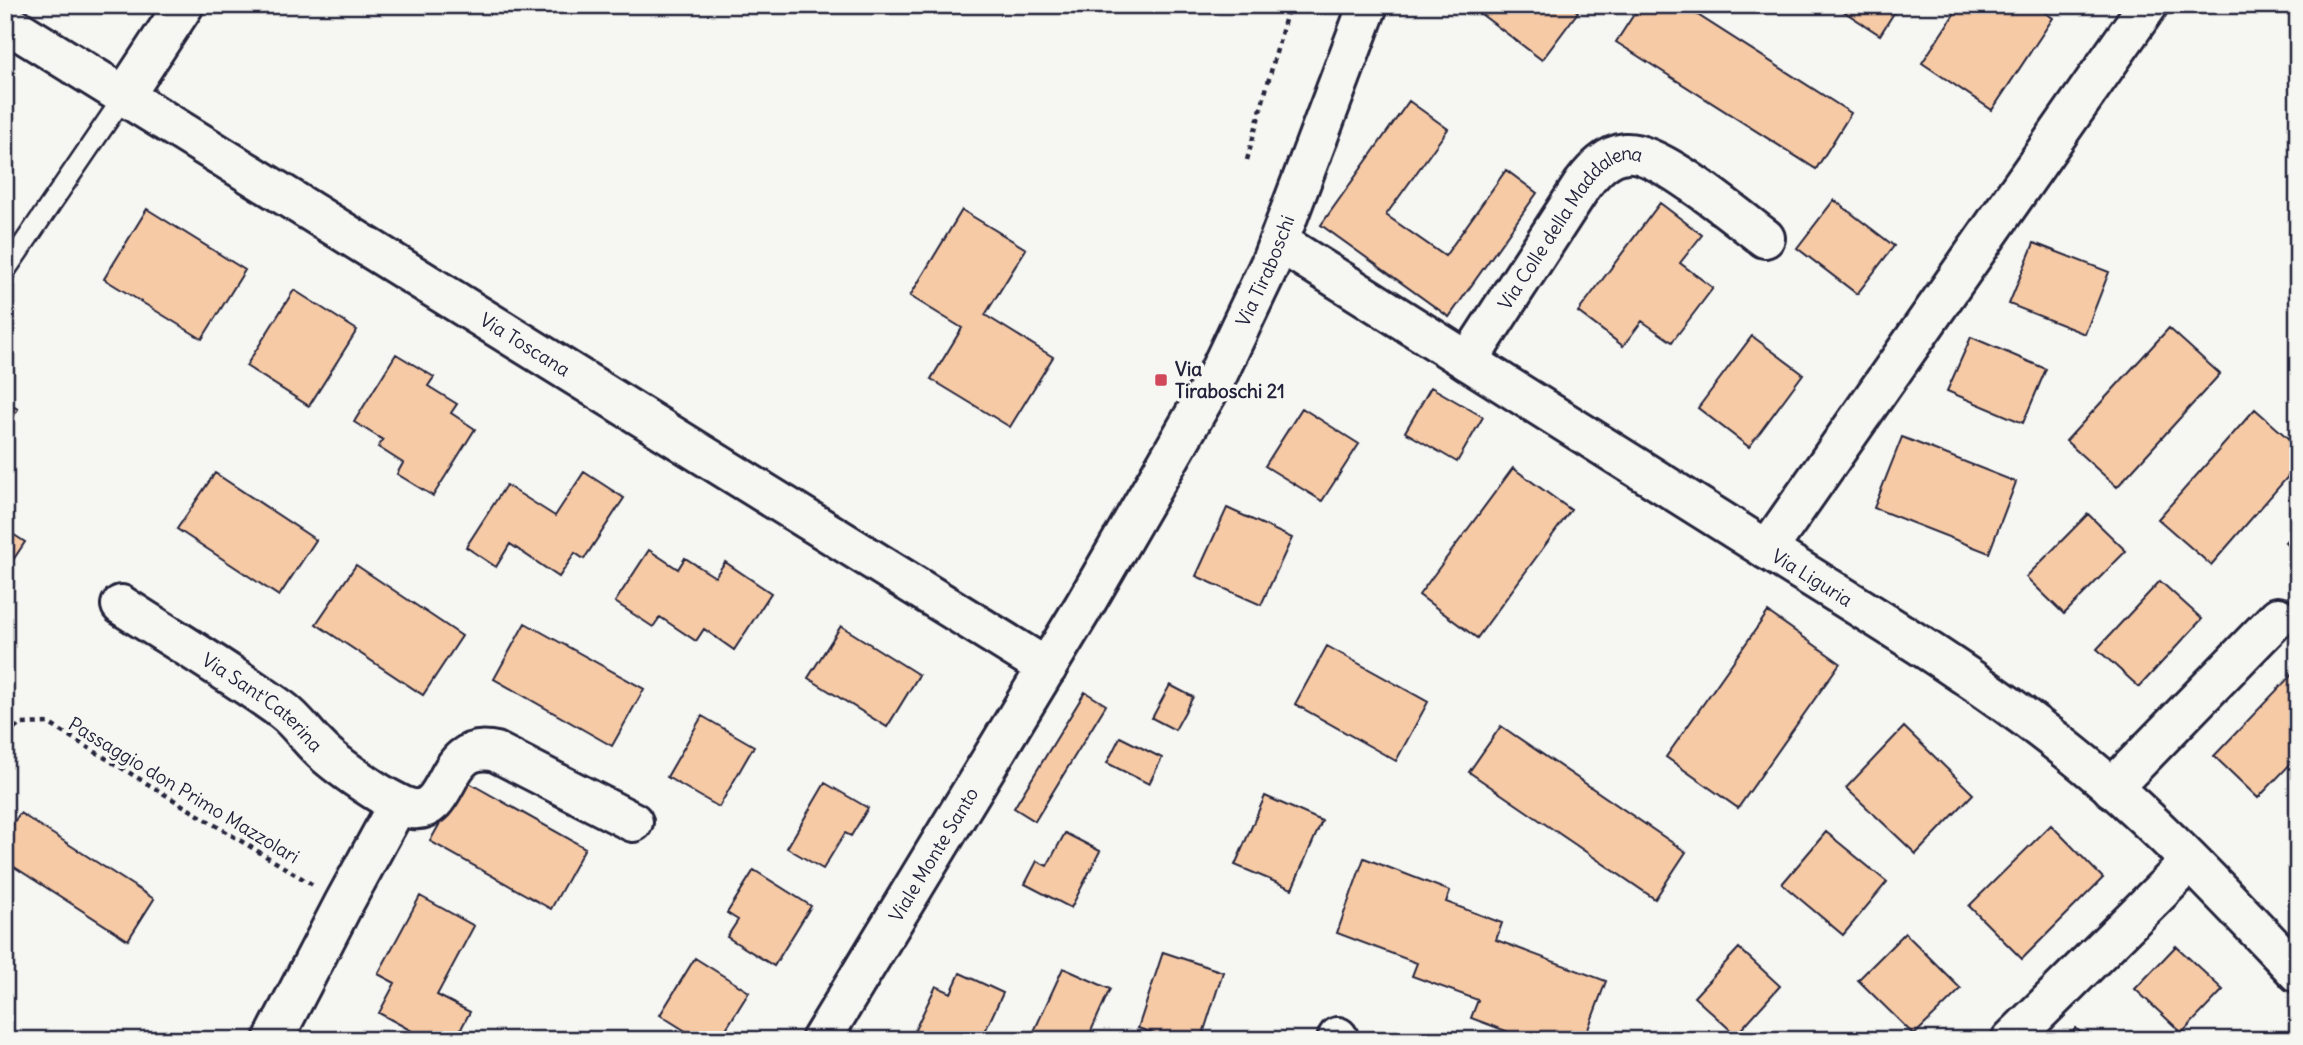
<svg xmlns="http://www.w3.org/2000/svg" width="2303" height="1045" viewBox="0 0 2303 1045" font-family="Delius,sans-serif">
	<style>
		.building { fill: #f7caa6; stroke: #22223b; stroke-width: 2 }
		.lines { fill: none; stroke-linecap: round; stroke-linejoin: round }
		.lane-casing { stroke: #22223b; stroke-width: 24 }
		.street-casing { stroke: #22223b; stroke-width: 44 }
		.secondary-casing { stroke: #22223b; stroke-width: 44 }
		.path { stroke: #22223b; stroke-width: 4.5; stroke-dasharray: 5 5; stroke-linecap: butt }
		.lane { stroke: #f6f6f2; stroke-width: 19 }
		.street { stroke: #f6f6f2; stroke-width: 38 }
		.secondary { stroke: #f6f6f2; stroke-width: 38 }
		.poi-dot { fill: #d1495b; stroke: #f6f6f2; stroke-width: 2.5 }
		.labels { text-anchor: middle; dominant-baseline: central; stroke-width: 7; stroke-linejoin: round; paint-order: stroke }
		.street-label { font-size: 19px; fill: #22223b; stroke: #f6f6f2 }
		.poi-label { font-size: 19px; font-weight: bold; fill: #22223b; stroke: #f6f6f2; text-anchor: start }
	</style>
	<rect width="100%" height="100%" fill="#f6f6f2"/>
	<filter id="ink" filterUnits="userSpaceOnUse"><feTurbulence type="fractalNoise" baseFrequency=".0143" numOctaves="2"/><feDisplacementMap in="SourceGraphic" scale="14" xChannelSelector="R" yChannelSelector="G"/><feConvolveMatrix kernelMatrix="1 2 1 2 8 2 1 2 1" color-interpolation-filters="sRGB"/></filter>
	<g filter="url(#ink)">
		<path class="building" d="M 1469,5 L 1569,5 L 1578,12 L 1542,60 Z
			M 1640,5 L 1682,5 L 1851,113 L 1816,169 L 1616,42 Z
			M 1834,5 L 1899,5 L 1880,35 Z
			M 1960,5 L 2033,5 L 2053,18 L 1992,110 L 1922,63 Z
			M 1409,101 L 1448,129 L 1386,215 L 1445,256 L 1506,170 L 1537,193 L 1449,317 L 1321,225 Z
			M 1834,200 L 1894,246 L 1857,294 L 1797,248 Z
			M 1660,203 L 1702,235 L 1680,263 L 1713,288 L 1672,342 L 1642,321 L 1623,346 L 1578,312 Z
			M 147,209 L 245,270 L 202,339 L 104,279 Z
			M 962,210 L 1026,249 L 985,315 L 1053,357 L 1010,427 L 931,379 L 962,328 L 910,296 Z
			M 2034,243 L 2109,272 L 2085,334 L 2009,304 Z
			M 294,290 L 357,330 L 309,406 L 246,366 Z
			M 2169,328 L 2220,374 L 2117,487 L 2066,441 Z
			M 1752,336 L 1803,374 L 1749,447 L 1698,408 Z
			M 1971,337 L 2046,369 L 2023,423 L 1947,391 Z
			M 396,354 L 434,377 L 428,386 L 457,404 L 451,413 L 475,429 L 433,496 L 397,474 L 403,463 L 378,447 L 383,440 L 354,422 Z
			M 1431,387 L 1483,417 L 1457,462 L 1405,432 Z
			M 5,402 L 18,409 L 5,429 Z
			M 1302,408 L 1359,444 L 1322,501 L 1265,466 Z
			M 2255,409 L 2298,447 L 2298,465 L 2211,565 L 2158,519 Z
			M 1902,437 L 2016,482 L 1989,553 L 1874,508 Z
			M 1513,468 L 1571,510 L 1477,638 L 1419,595 Z
			M 584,472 L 624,498 L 584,559 L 575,553 L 559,577 L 510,544 L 496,567 L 466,547 L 506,485 L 555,516 Z
			M 215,473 L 316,540 L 279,596 L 177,529 Z
			M 1227,508 L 1292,538 L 1261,605 L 1196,576 Z
			M 2088,514 L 2126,551 L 2064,614 L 2026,577 Z
			M 2298,528 L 2298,554 L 2285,542 Z
			M 5,529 L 25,542 L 5,572 Z
			M 649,550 L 678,569 L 685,558 L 715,577 L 725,562 L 771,593 L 734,650 L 704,629 L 696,641 L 660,617 L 653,627 L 615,602 Z
			M 356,565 L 462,636 L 423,695 L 316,624 Z
			M 2160,581 L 2202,619 L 2139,687 L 2097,649 Z
			M 1768,612 L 1840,663 L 1738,808 L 1666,757 Z
			M 525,623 L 644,689 L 612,746 L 494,679 Z
			M 841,626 L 919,675 L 887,727 L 808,678 Z
			M 1327,646 L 1428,702 L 1396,761 L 1295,704 Z
			M 2298,668 L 2298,756 L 2258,798 L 2214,756 Z
			M 1170,685 L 1193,697 L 1175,730 L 1152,718 Z
			M 1085,692 L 1106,705 L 1035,821 L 1014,808 Z
			M 702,716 L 754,746 L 719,807 L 667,777 Z
			M 1501,726 L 1686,852 L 1655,899 L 1469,772 Z
			M 1904,727 L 1973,794 L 1916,854 L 1846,788 Z
			M 1120,737 L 1162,758 L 1149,784 L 1107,763 Z
			M 464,780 L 585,848 L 551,909 L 430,841 Z
			M 825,783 L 868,808 L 851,836 L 845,833 L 823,869 L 787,848 Z
			M 1265,796 L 1322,821 L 1292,889 L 1235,865 Z
			M 20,813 L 154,899 L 128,940 L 5,861 L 5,835 Z
			M 2051,825 L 2103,878 L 2022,959 L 1969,906 Z
			M 1826,832 L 1887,882 L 1843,935 L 1782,884 Z
			M 1065,833 L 1100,851 L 1071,908 L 1025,884 L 1037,861 L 1047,866 Z
			M 1364,858 L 1450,891 L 1446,902 L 1502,923 L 1496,940 L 1606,981 L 1584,1040 L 1530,1040 L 1471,1018 L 1478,1000 L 1412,976 L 1417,963 L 1337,933 Z
			M 754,870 L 811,906 L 774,966 L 727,937 L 738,920 L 727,913 Z
			M 420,896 L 474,926 L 437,995 L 470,1012 L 455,1040 L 428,1040 L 379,1013 L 395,983 L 378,974 Z
			M 1905,933 L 1961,989 L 1914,1035 L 1858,980 Z
			M 2176,946 L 2223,990 L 2182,1033 L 2135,989 Z
			M 1739,948 L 1780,986 L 1736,1035 L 1694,997 Z
			M 1163,952 L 1223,972 L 1201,1040 L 1173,1040 L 1138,1028 Z
			M 695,958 L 749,992 L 719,1040 L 700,1040 L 660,1015 Z
			M 1063,968 L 1110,989 L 1087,1040 L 1030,1040 Z
			M 960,973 L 1003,993 L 981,1040 L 910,1040 L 936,986 L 951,993 Z
			M 2076,1028 L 2088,1040 L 2065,1040 Z"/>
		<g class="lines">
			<defs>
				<path id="lane" d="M 5,271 L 125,95"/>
				<g id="street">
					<path id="s1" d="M 5,22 L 1047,668"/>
					<path d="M 125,95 L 184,5"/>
					<path id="s2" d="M 1279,242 C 1438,342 1596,442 1755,542 C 1863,610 1972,673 2071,753 C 2153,818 2226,897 2298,973"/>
					<path id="s3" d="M 1468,361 L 1583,184 C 1594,170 1607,155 1626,153 C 1658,150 1738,218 1765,238"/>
					<path d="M 1767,550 L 2148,5"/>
					<path id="s4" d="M 121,605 C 175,640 231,673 282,710 C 297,721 306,736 319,748 C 333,763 394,807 413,809 C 453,813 441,739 496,752 L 633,822"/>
					<path d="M 2112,788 L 2278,617"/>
					<path d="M 273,1040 L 344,903 L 398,804"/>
					<path d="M 1337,1040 L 1338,1037"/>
					<path d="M 2011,1040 L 2190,862"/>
				</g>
				<g id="secondary">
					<path id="s5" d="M 821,1040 L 1084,606 L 1217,376 L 1270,264 L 1368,5"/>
				</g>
			</defs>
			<use href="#lane" class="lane-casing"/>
			<use href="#street" class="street-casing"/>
			<use href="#secondary" class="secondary-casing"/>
			<path class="path" d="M 1247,160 L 1289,5
				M 5,733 L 22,724 L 48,723 L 313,885"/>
			<use href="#lane" class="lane"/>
			<use href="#street" class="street"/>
			<use href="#secondary" class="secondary"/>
		</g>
	</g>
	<rect class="poi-dot" x="1154" y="373" width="14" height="14" rx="3.5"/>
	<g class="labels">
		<g class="street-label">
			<text stroke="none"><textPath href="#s3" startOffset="173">Via Colle della Maddalena</textPath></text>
			<text stroke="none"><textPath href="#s5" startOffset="889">Via Tiraboschi</textPath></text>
			<text stroke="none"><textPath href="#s1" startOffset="612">Via Toscana</textPath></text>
			<text stroke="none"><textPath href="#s2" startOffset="630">Via Liguria</textPath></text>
			<text stroke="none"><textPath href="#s4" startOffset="172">Via Sant'Caterina</textPath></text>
			<text transform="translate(184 790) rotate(31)">Passaggio don Primo Mazzolari</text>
			<text stroke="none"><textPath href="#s5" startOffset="217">Viale Monte Santo</textPath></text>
		</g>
		<g class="poi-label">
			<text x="1175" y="369">Via<tspan x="1175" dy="22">Tiraboschi 21</tspan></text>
		</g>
	</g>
	<rect width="2303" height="1045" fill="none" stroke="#f6f6f2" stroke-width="28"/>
	<rect x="14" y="14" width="2275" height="1017" fill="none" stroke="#22223b" stroke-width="2.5" filter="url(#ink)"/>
</svg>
